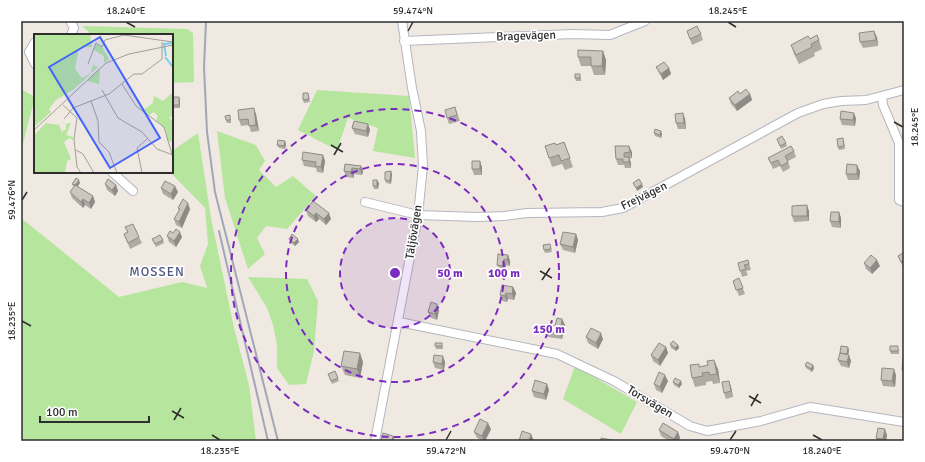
<svg xmlns="http://www.w3.org/2000/svg" width="925" height="462" viewBox="0 0 925 462" font-family="Signika,sans-serif">
	<style>
		.green { fill: #b6e59e }
		.lines { fill: none; stroke-linecap: round; stroke-linejoin: round }
		.minor-casing { stroke: #b4b7c1; stroke-width: 10 }
		.minor { stroke: #fff; stroke-width: 8 }
		.rail { stroke: #a3a6b8; stroke-width: 2 }
		.wall { fill: #afaba4 }
		.shaded-wall { fill: #8e8b86 }
		.building { fill: #cbc7bf; stroke: #8e8b86 }
		.ticks { fill: none; stroke: #2e2e2e; stroke-width: 1.5 }
		.ring { fill: none; stroke: #7b2cbf; stroke-width: 2; stroke-dasharray: 7 5 }
		.labels { text-anchor: middle; dominant-baseline: central; stroke-width: 3.5; stroke-linejoin: round; paint-order: stroke }
		.street-label { font-size: 12px; fill: #2e2e2e; stroke: #fff }
		.neighbourhood-label { font-size: 13px; letter-spacing: 1px; fill: #4d5680; stroke: #fff }
		.inset-river { fill: none; stroke: #75cff0; stroke-width: 2 }
		.inset-road { fill: none; stroke: #a29e99; stroke-width: 1 }
		.view { fill: #4264fb; fill-opacity: 0.15; stroke: #4264fb; stroke-width: 2 }
		.inset-edge { fill: none; stroke: #2e2e2e; stroke-width: 2 }
		.centre { fill: #7b2cbf; stroke: #fff; stroke-width: 2 }
		.ring-label { font-size: 12px; text-anchor: middle; font-weight: bold; fill: #7b2cbf; stroke: #fff; stroke-width: 3.5; stroke-linejoin: round; paint-order: stroke }
		.neatline { fill: none; stroke: #2e2e2e; stroke-width: 1.5 }
		.ticks-label { font-size: 10px; text-anchor: middle; fill: #2e2e2e }
	</style>
	<rect width="100%" height="100%" fill="#efe9e1"/>
	<path class="green" d="M 82,26 L 187,29 L 193,33 L 194,82 L 172,83 L 172,35 L 87,35 L 89,32 Z
		M 21,89 L 35,97 L 21,151 Z
		M 317,90 L 409,96 L 415,158 L 373,151 L 378,128 L 348,118 L 337,150 L 298,130 Z
		M 217,131 L 256,145 L 265,161 L 259,170 L 276,187 L 293,176 L 316,196 L 287,229 L 266,226 L 257,238 L 265,254 L 248,269 L 225,198 Z
		M 198,133 L 211,218 L 234,328 L 249,385 L 256,441 L 21,441 L 21,218 L 119,297 L 182,282 L 207,288 L 200,266 L 208,244 L 205,208 L 170,172 L 172,172 L 172,151 Z
		M 248,277 L 307,279 L 318,301 L 314,351 L 306,384 L 289,385 L 277,368 L 277,345 L 273,325 L 267,308 Z
		M 575,366 L 637,402 L 621,434 L 563,399 Z"/>
	<g class="lines">
		<defs>
			<path id="minor" d="M 70,21 L 74,28 L 71,35
				M 404,41 L 573,34 L 610,35 L 645,21
				M 35,42 L 29,52 L 35,64
				M 882,96 L 883,105 L 899,143 L 899,200 L 904,202
				M 112,172 L 133,191
				M 365,202 L 418,215 L 477,217 L 504,216 L 527,213 L 602,212 L 623,208 L 798,113 L 823,104 L 841,101 L 866,100 L 904,90
				M 399,322 L 557,354 L 614,381 L 690,426 L 707,431 L 761,421 L 810,407 L 904,422
				M 375,441 L 418,215 L 423,166 L 421,131 L 412,88 L 402,21"/>
		</defs>
		<use href="#minor" class="minor-casing"/>
		<use href="#minor" class="minor"/>
		<path class="rail" d="M 206,21 L 204,67 L 207,132 L 215,192 L 278,441
			M 219,231 L 268,441"/>
	</g>
	<path class="wall" d="M 687,31 L 701,34 L 703,40 L 692,45 Z
		M 877,37 L 878,46 L 863,48 L 860,42 Z
		M 810,39 L 819,40 L 822,49 L 814,53 L 815,56 L 799,64 L 794,54 L 791,45 Z
		M 603,51 L 606,60 L 605,75 L 594,75 L 591,66 L 581,66 L 578,57 Z
		M 656,67 L 669,68 L 671,74 L 663,80 L 659,73 Z
		M 581,77 L 581,81 L 576,81 L 575,78 Z
		M 308,93 L 309,96 L 310,102 L 304,103 L 303,100 Z
		M 740,94 L 750,94 L 752,100 L 737,111 L 731,104 L 729,98 Z
		M 180,100 L 180,108 L 174,108 L 173,105 Z
		M 455,107 L 460,121 L 449,124 L 447,118 Z
		M 683,113 L 685,119 L 686,129 L 678,129 L 676,123 Z
		M 256,114 L 259,131 L 251,132 L 249,125 L 241,126 L 239,120 Z
		M 231,118 L 231,123 L 227,123 L 226,120 Z
		M 856,118 L 855,126 L 842,125 L 840,119 Z
		M 368,124 L 370,130 L 368,137 L 355,134 L 352,128 Z
		M 654,133 L 662,134 L 661,138 L 655,136 Z
		M 843,138 L 844,141 L 845,149 L 839,150 L 838,147 Z
		M 777,139 L 786,143 L 787,146 L 781,149 Z
		M 564,142 L 573,167 L 565,170 L 562,164 L 552,167 L 545,146 L 556,145 Z
		M 286,144 L 285,149 L 279,148 L 277,145 Z
		M 615,146 L 632,152 L 632,158 L 629,159 L 631,163 L 631,168 L 625,168 L 624,165 L 618,165 L 616,159 Z
		M 794,151 L 796,157 L 788,161 L 790,168 L 783,172 L 780,166 L 773,169 L 768,158 Z
		M 323,155 L 325,161 L 323,173 L 317,172 L 316,168 L 304,166 L 302,160 Z
		M 345,164 L 361,166 L 363,172 L 362,175 L 354,174 L 354,178 L 346,177 L 344,171 Z
		M 482,167 L 482,175 L 474,175 L 472,169 Z
		M 860,171 L 859,180 L 848,180 L 846,174 Z
		M 392,174 L 391,184 L 386,183 L 385,180 Z
		M 80,183 L 77,186 L 93,196 L 95,202 L 91,209 L 85,205 L 83,208 L 72,198 L 70,192 L 74,187 L 72,184 Z
		M 379,183 L 378,189 L 374,189 L 373,186 Z
		M 105,184 L 116,185 L 118,191 L 115,196 L 107,190 Z
		M 161,188 L 178,192 L 173,200 L 163,194 Z
		M 313,201 L 331,219 L 326,225 L 319,219 L 316,222 L 308,216 L 306,210 Z
		M 178,208 L 190,209 L 182,228 L 176,225 L 174,219 L 179,211 Z
		M 809,211 L 809,221 L 794,222 L 792,216 Z
		M 839,212 L 841,218 L 841,228 L 832,227 L 830,221 Z
		M 125,227 L 139,237 L 142,243 L 130,249 L 124,234 L 127,232 Z
		M 173,233 L 182,237 L 176,247 L 169,242 L 167,236 Z
		M 576,234 L 578,240 L 575,253 L 563,250 L 560,244 Z
		M 152,239 L 163,240 L 164,243 L 156,247 Z
		M 289,239 L 299,242 L 295,246 L 290,242 Z
		M 550,244 L 552,252 L 545,253 L 544,250 Z
		M 508,255 L 510,261 L 510,266 L 506,265 L 505,272 L 499,271 L 497,265 Z
		M 898,256 L 904,256 L 904,265 L 902,265 Z
		M 748,260 L 751,270 L 746,271 L 748,275 L 742,277 L 738,263 Z
		M 864,263 L 880,266 L 872,274 L 866,269 Z
		M 739,278 L 745,294 L 739,296 L 733,281 Z
		M 513,287 L 516,293 L 514,300 L 508,299 L 507,302 L 502,301 L 500,295 Z
		M 439,310 L 437,320 L 431,318 L 428,312 Z
		M 562,319 L 565,325 L 562,339 L 548,337 L 546,331 L 555,326 Z
		M 586,337 L 603,339 L 598,349 L 588,343 Z
		M 670,344 L 678,345 L 679,348 L 676,351 L 671,348 Z
		M 435,346 L 443,346 L 443,349 L 436,349 Z
		M 666,347 L 668,353 L 660,366 L 653,361 L 651,355 Z
		M 899,349 L 899,354 L 891,354 L 890,351 Z
		M 849,350 L 848,355 L 851,361 L 849,368 L 841,366 L 838,360 Z
		M 904,359 L 904,376 L 902,370 Z
		M 363,362 L 360,378 L 345,375 L 341,366 Z
		M 433,362 L 445,362 L 444,370 L 435,368 Z
		M 805,365 L 813,365 L 814,368 L 812,372 L 806,368 Z
		M 700,367 L 718,369 L 720,383 L 713,384 L 712,381 L 706,382 L 706,385 L 695,387 L 692,378 Z
		M 335,371 L 339,381 L 332,384 L 328,374 Z
		M 896,375 L 895,387 L 883,386 L 881,380 Z
		M 668,381 L 662,393 L 656,390 L 654,384 Z
		M 729,381 L 731,387 L 733,397 L 726,399 L 724,393 Z
		M 673,382 L 682,384 L 679,388 L 674,385 Z
		M 547,384 L 549,390 L 546,400 L 534,397 L 532,391 Z
		M 491,429 L 485,441 L 483,441 L 477,438 L 474,432 Z
		M 659,430 L 678,432 L 680,438 L 678,441 L 669,441 L 661,436 Z
		M 887,435 L 886,441 L 877,441 L 876,438 Z"/>
	<path class="shaded-wall" d="M 874,31 L 877,37 L 878,46 L 876,40 Z
		M 603,51 L 606,60 L 605,75 L 602,66 Z
		M 669,68 L 671,74 L 663,80 L 661,74 Z
		M 750,94 L 752,100 L 737,111 L 735,105 Z
		M 179,97 L 180,100 L 180,108 L 179,105 Z
		M 254,108 L 256,114 L 259,131 L 256,125 Z
		M 683,113 L 685,119 L 686,129 L 684,123 Z
		M 854,113 L 856,118 L 855,126 L 853,120 Z
		M 368,124 L 370,130 L 368,137 L 366,131 Z
		M 661,131 L 662,134 L 661,138 L 660,135 Z
		M 285,141 L 286,144 L 285,149 L 284,146 Z
		M 629,146 L 632,152 L 632,158 L 630,152 Z
		M 323,155 L 325,161 L 323,173 L 321,167 Z
		M 629,157 L 631,163 L 631,168 L 629,162 Z
		M 480,161 L 482,167 L 482,175 L 480,169 Z
		M 857,165 L 860,171 L 859,180 L 857,174 Z
		M 361,166 L 363,172 L 362,175 L 360,169 Z
		M 352,168 L 354,174 L 354,178 L 351,172 Z
		M 391,171 L 392,174 L 391,184 L 390,181 Z
		M 79,180 L 80,183 L 76,189 L 75,186 Z
		M 377,180 L 379,183 L 378,189 L 377,186 Z
		M 642,184 L 643,187 L 637,191 L 636,188 Z
		M 116,185 L 118,191 L 115,196 L 112,190 Z
		M 175,186 L 178,192 L 173,200 L 171,194 Z
		M 93,196 L 95,202 L 91,209 L 89,203 Z
		M 83,199 L 85,205 L 83,208 L 81,202 Z
		M 188,203 L 190,209 L 182,228 L 179,222 Z
		M 807,205 L 809,211 L 809,221 L 807,216 Z
		M 839,212 L 841,218 L 841,228 L 839,222 Z
		M 316,213 L 319,219 L 316,222 L 314,216 Z
		M 329,213 L 331,219 L 326,225 L 324,219 Z
		M 180,232 L 182,237 L 176,247 L 174,241 Z
		M 576,234 L 578,240 L 575,253 L 573,247 Z
		M 298,239 L 299,242 L 295,246 L 294,243 Z
		M 508,255 L 510,261 L 510,266 L 507,260 Z
		M 504,259 L 506,265 L 505,272 L 503,266 Z
		M 877,260 L 880,266 L 872,274 L 870,268 Z
		M 513,287 L 516,293 L 514,300 L 512,294 Z
		M 506,293 L 508,299 L 507,302 L 505,296 Z
		M 437,304 L 439,310 L 437,320 L 435,314 Z
		M 562,319 L 565,325 L 562,339 L 560,333 Z
		M 601,333 L 603,339 L 598,349 L 596,343 Z
		M 678,345 L 679,348 L 676,351 L 675,348 Z
		M 666,347 L 668,353 L 660,366 L 658,360 Z
		M 848,347 L 849,350 L 848,357 L 847,354 Z
		M 360,353 L 363,362 L 360,378 L 357,369 Z
		M 849,355 L 851,361 L 849,368 L 847,362 Z
		M 443,356 L 445,362 L 444,370 L 442,364 Z
		M 714,360 L 718,369 L 720,383 L 717,374 Z
		M 813,365 L 814,368 L 812,372 L 811,369 Z
		M 894,369 L 896,375 L 895,387 L 892,381 Z
		M 665,375 L 668,381 L 662,393 L 660,387 Z
		M 681,381 L 682,384 L 679,388 L 678,385 Z
		M 729,381 L 731,387 L 733,397 L 731,391 Z
		M 547,384 L 549,390 L 546,400 L 544,394 Z
		M 488,423 L 491,429 L 485,441 L 484,441 L 482,436 Z
		M 885,429 L 887,435 L 886,441 L 883,441 L 883,439 Z
		M 678,432 L 680,438 L 678,441 L 674,441 L 674,439 Z
		M 531,434 L 534,441 L 529,441 Z
		M 393,436 L 395,441 L 392,441 Z"/>
	<path class="building" d="M 697,26 L 701,34 L 690,39 L 687,31 Z
		M 874,31 L 876,40 L 860,42 L 859,33 Z
		M 817,35 L 819,40 L 811,44 L 812,47 L 796,55 L 791,45 L 808,36 L 810,39 Z
		M 578,50 L 603,51 L 602,66 L 591,66 L 591,57 L 578,57 Z
		M 664,62 L 669,68 L 661,74 L 656,67 Z
		M 575,74 L 580,74 L 580,78 L 575,78 Z
		M 746,89 L 750,94 L 735,105 L 729,98 L 738,91 L 740,94 Z
		M 303,93 L 308,93 L 309,99 L 303,100 Z
		M 174,97 L 179,97 L 179,105 L 173,105 Z
		M 455,107 L 457,115 L 447,118 L 445,110 Z
		M 254,108 L 256,125 L 249,126 L 248,119 L 239,120 L 238,110 Z
		M 841,111 L 854,113 L 853,120 L 840,119 Z
		M 683,113 L 684,123 L 676,123 L 675,114 Z
		M 230,115 L 230,120 L 226,120 L 225,116 Z
		M 354,121 L 368,124 L 366,131 L 352,128 Z
		M 655,129 L 661,131 L 660,135 L 654,133 Z
		M 782,136 L 786,143 L 780,146 L 777,139 Z
		M 843,138 L 844,146 L 838,147 L 837,139 Z
		M 278,140 L 285,141 L 284,146 L 277,145 Z
		M 564,142 L 570,158 L 561,161 L 559,155 L 549,158 L 545,146 L 555,143 L 556,145 Z
		M 615,146 L 629,146 L 630,152 L 624,153 L 624,157 L 629,157 L 629,162 L 623,162 L 623,159 L 616,159 Z
		M 791,146 L 794,151 L 785,156 L 788,162 L 781,166 L 778,160 L 771,163 L 768,158 Z
		M 303,152 L 323,155 L 321,167 L 315,166 L 316,162 L 302,160 Z
		M 472,161 L 480,161 L 480,169 L 472,169 Z
		M 345,164 L 361,166 L 360,169 L 352,168 L 351,172 L 344,171 Z
		M 847,164 L 857,165 L 857,174 L 846,174 Z
		M 391,171 L 390,181 L 385,180 L 385,172 Z
		M 76,178 L 79,180 L 75,185 L 72,184 Z
		M 108,179 L 116,185 L 112,190 L 105,184 Z
		M 639,179 L 642,184 L 636,188 L 633,183 Z
		M 373,180 L 377,180 L 377,186 L 373,186 Z
		M 165,181 L 175,186 L 171,194 L 161,188 Z
		M 75,185 L 93,196 L 89,203 L 83,199 L 81,202 L 70,192 Z
		M 183,199 L 188,203 L 179,222 L 174,219 L 180,209 L 178,208 Z
		M 313,201 L 329,213 L 324,219 L 316,213 L 314,216 L 306,210 Z
		M 807,205 L 807,216 L 792,216 L 792,206 Z
		M 831,212 L 839,212 L 839,222 L 830,221 Z
		M 133,224 L 139,237 L 128,243 L 124,234 L 128,232 L 125,227 Z
		M 176,229 L 180,232 L 174,241 L 167,236 L 170,231 L 173,233 Z
		M 563,232 L 576,234 L 573,247 L 560,244 Z
		M 292,234 L 298,239 L 294,243 L 289,239 Z
		M 160,235 L 163,240 L 155,244 L 152,239 Z
		M 550,244 L 551,249 L 544,250 L 543,245 Z
		M 903,253 L 904,256 L 904,261 L 901,262 L 898,256 Z
		M 498,254 L 508,255 L 507,260 L 504,259 L 503,266 L 497,265 Z
		M 871,255 L 877,260 L 870,268 L 864,263 Z
		M 748,260 L 749,264 L 744,265 L 746,269 L 740,271 L 738,263 Z
		M 739,278 L 743,288 L 736,290 L 733,281 Z
		M 502,285 L 513,287 L 512,294 L 506,293 L 505,296 L 500,295 Z
		M 431,302 L 437,304 L 435,314 L 428,312 Z
		M 557,318 L 562,319 L 560,333 L 546,331 L 547,324 L 555,326 Z
		M 591,328 L 601,333 L 596,343 L 586,337 Z
		M 673,341 L 678,345 L 675,348 L 670,344 Z
		M 435,343 L 442,343 L 442,346 L 435,346 Z
		M 659,343 L 666,347 L 658,360 L 651,355 Z
		M 841,346 L 848,347 L 847,354 L 840,353 Z
		M 890,346 L 898,346 L 898,351 L 890,351 Z
		M 344,351 L 360,353 L 357,369 L 341,366 Z
		M 840,353 L 849,355 L 847,362 L 838,360 Z
		M 434,355 L 443,356 L 442,364 L 433,362 Z
		M 903,359 L 904,359 L 904,370 L 902,370 Z
		M 714,360 L 717,374 L 710,375 L 709,372 L 702,373 L 703,376 L 692,378 L 690,365 L 699,364 L 699,367 L 708,365 L 707,361 Z
		M 807,362 L 813,365 L 811,369 L 805,365 Z
		M 882,368 L 894,369 L 892,381 L 881,380 Z
		M 335,371 L 338,378 L 331,381 L 328,374 Z
		M 659,372 L 665,375 L 660,387 L 654,384 Z
		M 675,378 L 681,381 L 678,385 L 673,382 Z
		M 535,380 L 547,384 L 544,394 L 532,391 Z
		M 729,381 L 731,391 L 724,393 L 722,382 Z
		M 480,419 L 488,423 L 482,436 L 474,432 Z
		M 663,423 L 678,432 L 674,439 L 659,430 Z
		M 878,428 L 885,429 L 883,439 L 876,438 Z
		M 522,431 L 531,434 L 529,441 L 519,441 Z
		M 383,433 L 393,436 L 392,441 L 381,441 Z
		M 601,438 L 618,441 L 601,441 Z"/>
	<path class="ticks" d="M 126,22 L 135,27M 728,22 L 736,27M 408,31 L 413,22M 894,122 L 903,127M 331,145 L 343,152M 334,155 L 341,143M 22,200 L 27,192M 540,271 L 552,278M 542,280 L 550,268M 22,321 L 31,326M 749,396 L 761,403M 751,406 L 758,394M 172,411 L 184,418M 174,420 L 181,408M 212,435 L 220,440M 813,435 L 822,440M 446,440 L 451,431M 730,440 L 736,431"/>
	<circle cx="395" cy="273" r="55" fill="#7b2cbf" fill-opacity=".12"/>
	<g class="ring">
		<circle cx="395" cy="273" r="55"/>
		<circle cx="395" cy="273" r="109"/>
		<circle cx="395" cy="273" r="164"/>
	</g>
	<g class="labels">
		<g class="street-label">
			<text transform="translate(526 36) rotate(-2)">Bragevägen</text>
			<text transform="translate(644 196) rotate(-26)">Frejvägen</text>
			<text transform="translate(414 232) rotate(-81)">Täljövägen</text>
			<text transform="translate(650 402) rotate(31)">Torsvägen</text>
		</g>
		<g class="neighbourhood-label">
			<text x="157" y="272">MOSSEN</text>
		</g>
	</g>
	<g transform="translate(34 34)">
		<rect width="139" height="139" fill="#efe9e1"/>
		<path d="M 0,0 L 71,0 L 56,0 L 58,13 L 46,13 L 44,18 L 41,35 L 48,44 L 57,39 L 59,31 L 64,33 L 40,55 L 22,66 L 15,75 L 17,78 L 0,93 ZM 62,10 L 68,13 L 75,25 L 70,29 L 70,22 L 60,16 ZM 66,35 L 65,50 L 53,47 L 59,40 ZM 139,58 L 139,81 L 135,84 L 139,87 L 139,108 L 133,107 L 132,96 L 122,86 L 124,82 L 120,78 L 115,81 L 109,76 L 119,69 L 120,62 L 129,67 ZM 12,89 L 25,91 L 28,98 L 32,95 L 32,90 L 37,89 L 32,101 L 39,103 L 39,106 L 35,104 L 30,108 L 37,125 L 33,127 L 31,139 L 0,139 L 0,101 Z" fill="#b6e59e"/>
		<path class="inset-river" d="M 132,22 L 130,10 L 139,9M 131,23 L 139,33"/>
		<path class="inset-road" d="M 54,30 L 62,9 L 68,13 L 71,6 L 90,1 L 139,8M 88,50 L 102,72 L 130,93 L 138,120M 68,56 L 84,84 L 108,98 L 123,115 L 139,121M 57,67 L 64,87 L 65,108 L 75,118 L 83,139M 29,71 L 43,84 L 40,105 L 43,133 L 47,139M 30,85 L 39,74 L 75,60 L 100,40 L 108,40 L 128,25 L 128,8M 0,96 L 72,29 L 95,20 L 139,11M 42,116 L 49,120 L 60,139M 108,139 L 103,114 L 113,105"/>
		<path class="view" d="M 66,3 L 126,104 L 76,134 L 15,33 Z"/>
		<rect width="139" height="139" class="inset-edge"/>
	</g>
	<circle cx="395" cy="273" r="6" class="centre"/>
	<g class="ring-label">
		<text x="450" y="277">50 m</text>
		<text x="504" y="277">100 m</text>
		<text x="549" y="333">150 m</text>
	</g>
	<rect width="925" height="462" fill="none" stroke="#ffffff" stroke-width="44"/>
	<path d="M40 416v6h109v-6" fill="none" stroke="#2e2e2e" stroke-width="2"/>
	<text x="46" y="416" font-size="12" fill="#2e2e2e" stroke="#ffffff" stroke-width="3" paint-order="stroke">100 m</text>
	<rect x="22" y="22" width="881" height="418" class="neatline"/>
	<g class="ticks-label">
		<text x="126" y="14">18.240°E</text>
		<text x="413" y="14">59.474°N</text>
		<text x="728" y="14">18.245°E</text>
		<text transform="translate(914 127) rotate(-90)" y="4">18.245°E</text>
		<text transform="translate(11 200) rotate(-90)" y="4">59.476°N</text>
		<text transform="translate(11 321) rotate(-90)" y="4">18.235°E</text>
		<text x="220" y="454">18.235°E</text>
		<text x="446" y="454">59.472°N</text>
		<text x="730" y="454">59.470°N</text>
		<text x="822" y="454">18.240°E</text>
	</g>
</svg>
